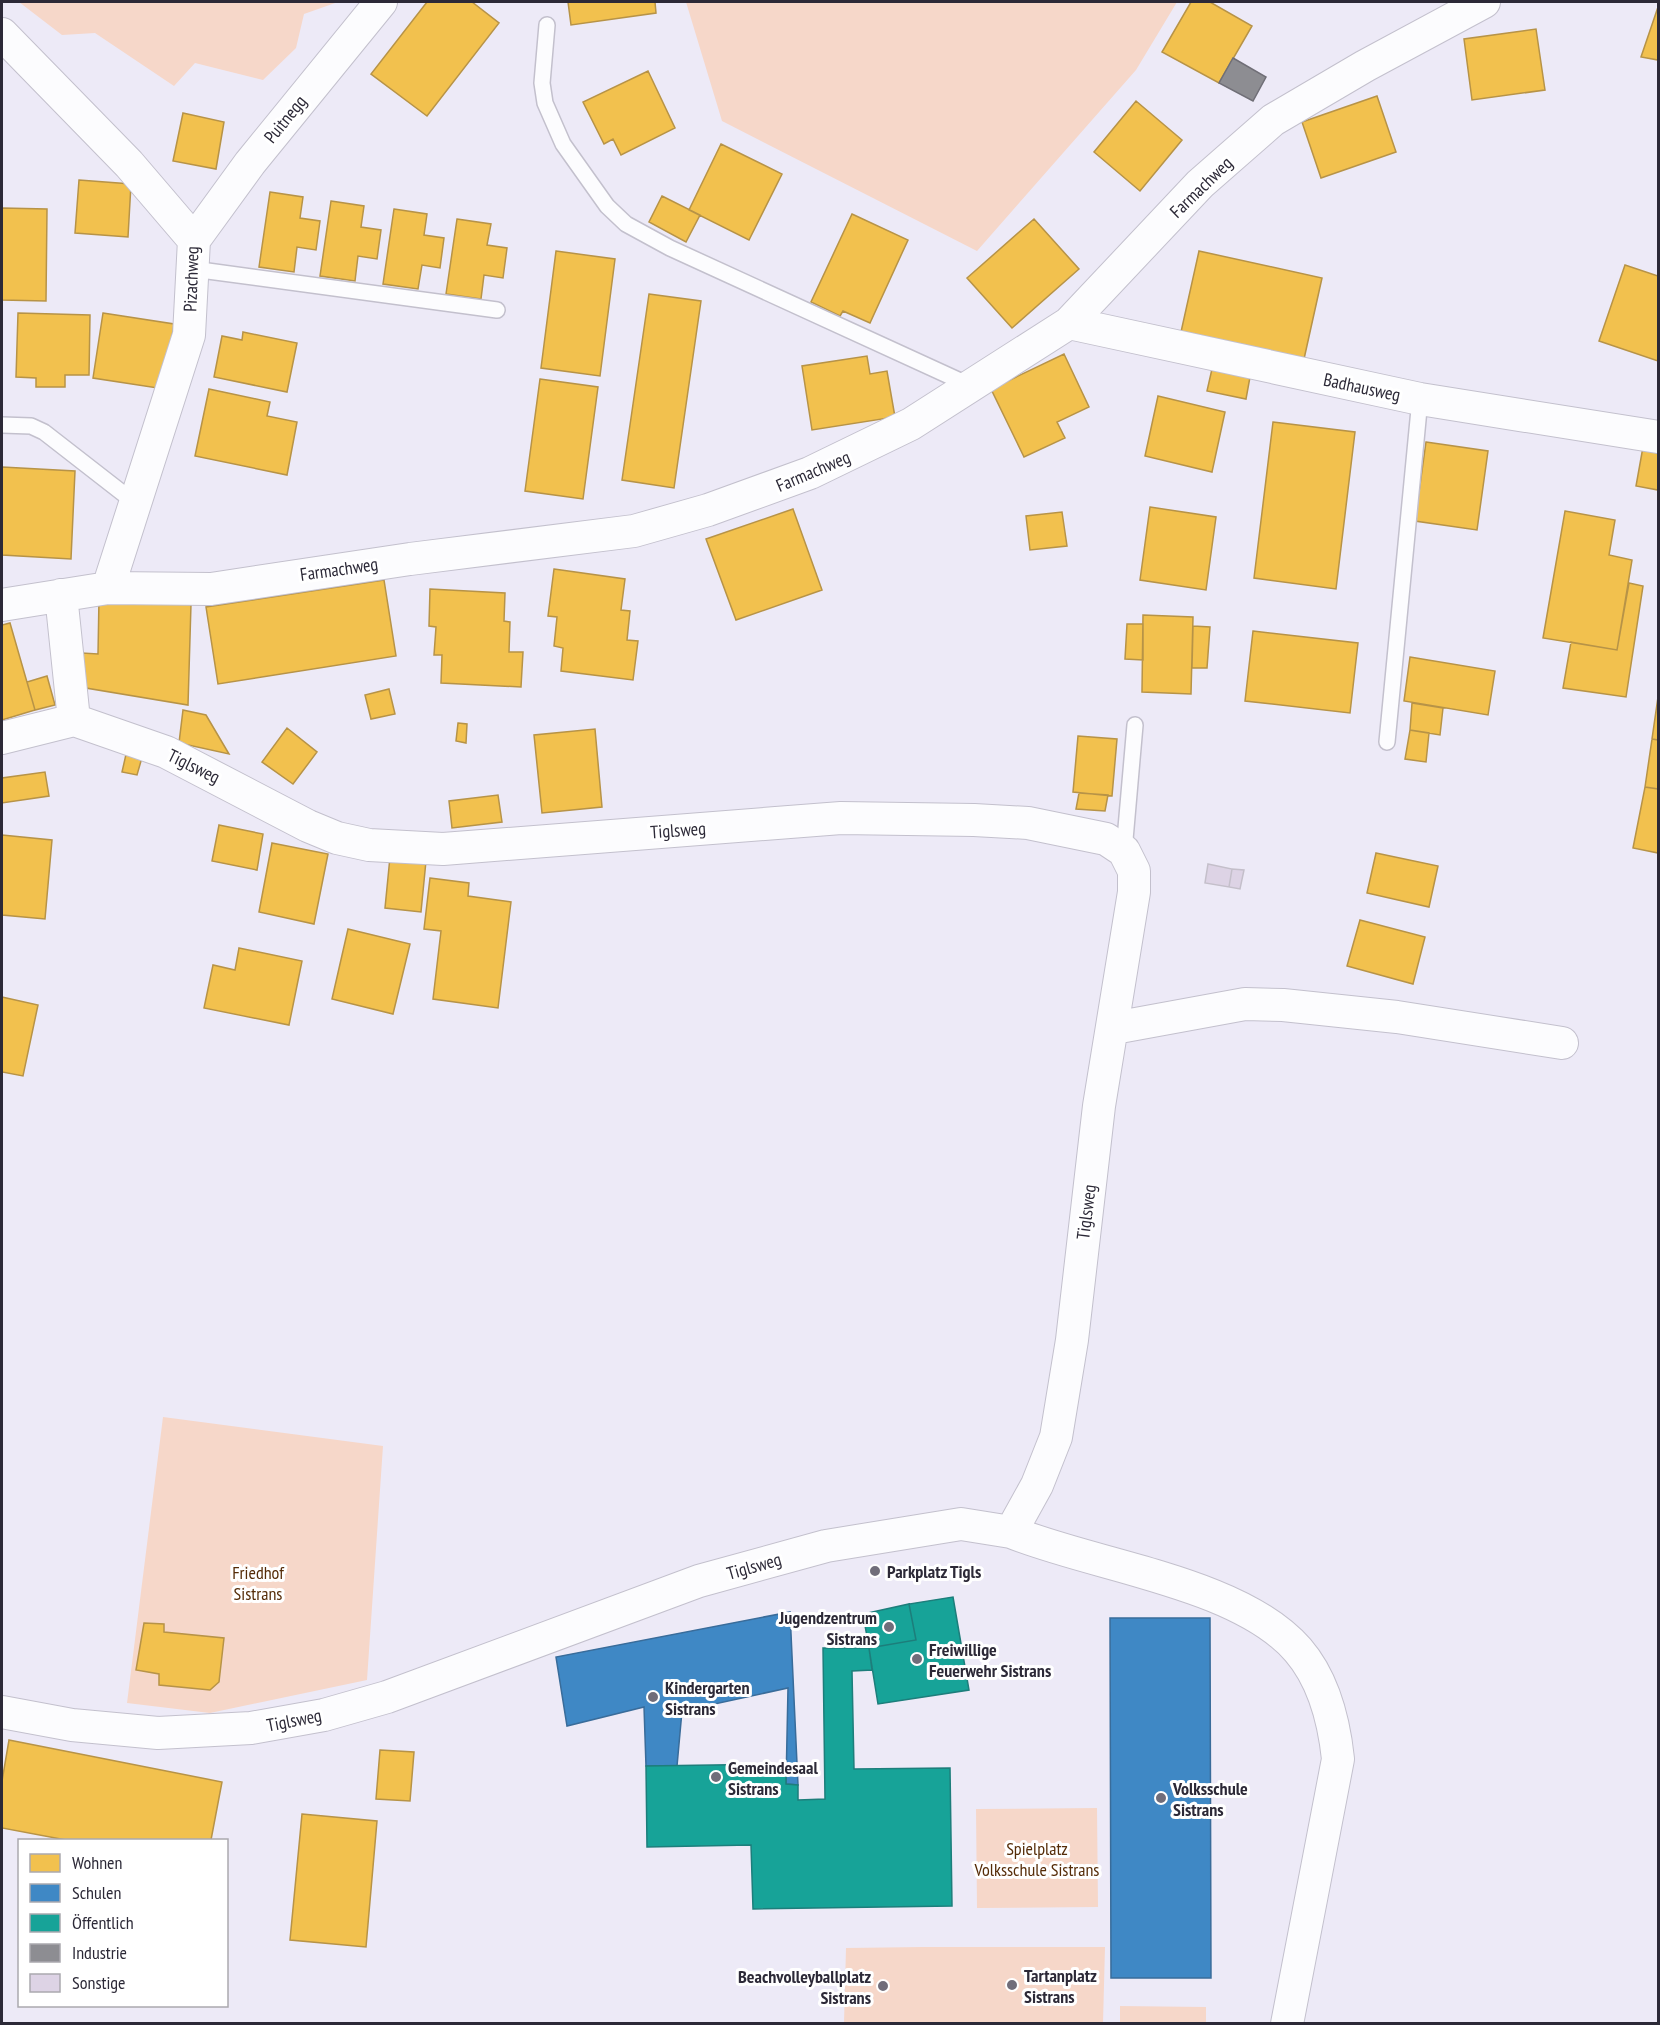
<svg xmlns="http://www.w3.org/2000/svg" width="1660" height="2025" viewBox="0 0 1660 2025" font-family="'PT Sans Narrow',sans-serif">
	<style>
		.green { fill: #f6d7c9 }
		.homes { fill: #f2c14e; stroke: #b79347; stroke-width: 1.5 }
		.schools { fill: #3f88c5; stroke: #396c9a; stroke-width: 1.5 }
		.public { fill: #17a398; stroke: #1d7e7b; stroke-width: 1.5 }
		.industry { fill: #8d8d92; stroke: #706f77; stroke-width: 1.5 }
		.building { fill: #ddd3e5; stroke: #c4bfca; stroke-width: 1.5 }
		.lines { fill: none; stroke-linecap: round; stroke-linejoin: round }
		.service-casing { stroke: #c3c0cd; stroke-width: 18 }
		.minor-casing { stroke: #c3c0cd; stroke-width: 34 }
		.service { stroke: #fcfcfe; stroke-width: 15 }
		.minor { stroke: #fcfcfe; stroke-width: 32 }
		.poi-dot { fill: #706d7a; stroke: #fff; stroke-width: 2 }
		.labels { text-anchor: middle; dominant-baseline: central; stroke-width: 6; stroke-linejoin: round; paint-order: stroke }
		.street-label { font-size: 18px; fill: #2c2937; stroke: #fff }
		.poi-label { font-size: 18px; font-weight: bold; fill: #2c2937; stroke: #fff; text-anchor: start }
		.park-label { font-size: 18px; fill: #552c08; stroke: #fff }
	</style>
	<rect width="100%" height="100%" fill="#edeaf7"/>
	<path class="green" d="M 19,2 L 338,2 L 304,14 L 296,48 L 263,80 L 195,63 L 174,86 L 95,33 L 62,35 Z
		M 686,2 L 1177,2 L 1136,70 L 977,251 L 722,121 Z
		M 163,1417 L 383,1446 L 367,1680 L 210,1713 L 127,1703 Z
		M 1097,1808 L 1098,1907 L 977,1908 L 976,1809 Z
		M 922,1947 L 1105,1947 L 1103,2023 L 844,2023 L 846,1948 Z
		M 1120,2006 L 1206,2007 L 1206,2023 L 1120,2023 Z"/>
	<path class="homes" d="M 427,2 L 472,2 L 499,23 L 427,116 L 371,74 Z
		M 568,2 L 655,2 L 656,13 L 571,25 Z
		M 1191,2 L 1210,2 L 1252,26 L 1219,83 L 1162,52 Z
		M 1658,7 L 1658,60 L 1641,57 Z
		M 1536,29 L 1545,90 L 1472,100 L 1464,39 Z
		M 648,71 L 675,128 L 621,155 L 613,139 L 604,144 L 583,102 Z
		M 1377,96 L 1396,152 L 1321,178 L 1302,122 Z
		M 1136,101 L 1182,140 L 1140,191 L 1094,152 Z
		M 183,113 L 224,122 L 216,169 L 173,161 Z
		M 721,144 L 782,174 L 749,240 L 689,210 Z
		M 79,180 L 131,184 L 128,237 L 75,233 Z
		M 270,192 L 303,197 L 300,218 L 320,221 L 316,250 L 297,247 L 294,272 L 259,267 Z
		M 662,196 L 700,215 L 686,242 L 649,222 Z
		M 331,201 L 364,206 L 361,227 L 381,230 L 377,259 L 358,256 L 355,281 L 320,276 Z
		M 2,208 L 47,209 L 46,301 L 2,300 Z
		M 394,209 L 427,214 L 424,235 L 444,238 L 440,268 L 422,265 L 418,289 L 383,284 Z
		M 852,214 L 908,240 L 870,323 L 843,311 L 840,316 L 811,302 Z
		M 457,219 L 491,224 L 487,245 L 507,248 L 503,278 L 484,275 L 481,299 L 446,294 Z
		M 1034,219 L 1079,269 L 1012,328 L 967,278 Z
		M 556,251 L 615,259 L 600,376 L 541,368 Z
		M 1199,251 L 1322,278 L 1302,368 L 1179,341 Z
		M 1625,265 L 1658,276 L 1658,361 L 1599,341 Z
		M 649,294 L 701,301 L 674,488 L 622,480 Z
		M 18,313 L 90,315 L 89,375 L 65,375 L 65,387 L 36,387 L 36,378 L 16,377 Z
		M 103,313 L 174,324 L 164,389 L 93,378 Z
		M 243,332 L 297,343 L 287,392 L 214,377 L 222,336 L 242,340 Z
		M 1064,354 L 1089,407 L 1057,422 L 1065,438 L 1024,457 L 991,389 Z
		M 867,356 L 870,374 L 887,371 L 895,417 L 812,430 L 802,366 Z
		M 1212,369 L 1250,377 L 1246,399 L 1207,391 Z
		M 540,379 L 598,387 L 583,499 L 525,491 Z
		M 209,389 L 270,402 L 267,416 L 297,422 L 287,475 L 195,456 Z
		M 1158,396 L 1225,412 L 1212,472 L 1145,456 Z
		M 1273,422 L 1355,432 L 1336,589 L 1254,578 Z
		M 1426,442 L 1488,451 L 1477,530 L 1415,521 Z
		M 1643,447 L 1658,450 L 1658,490 L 1636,486 Z
		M 2,467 L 75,471 L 71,559 L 2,555 Z
		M 1150,507 L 1216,517 L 1206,590 L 1140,580 Z
		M 793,509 L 822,590 L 736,620 L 706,539 Z
		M 1565,511 L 1615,520 L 1609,555 L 1632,560 L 1617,650 L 1543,638 Z
		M 1062,512 L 1067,546 L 1030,550 L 1026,516 Z
		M 554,569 L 625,579 L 621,610 L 630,611 L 627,640 L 638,641 L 633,680 L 561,671 L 563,648 L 554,646 L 557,617 L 548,616 Z
		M 384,580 L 396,656 L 218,684 L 206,607 Z
		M 1629,583 L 1643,586 L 1626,697 L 1563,688 L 1571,642 L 1617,650 Z
		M 430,589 L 505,593 L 504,621 L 510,622 L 509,652 L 523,652 L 521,687 L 441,683 L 442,655 L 434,655 L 436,627 L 429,626 Z
		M 99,598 L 191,604 L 188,705 L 80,687 L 82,653 L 98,654 Z
		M 1143,615 L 1193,617 L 1191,694 L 1142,692 Z
		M 10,623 L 35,710 L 2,720 L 2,625 Z
		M 1127,624 L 1143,624 L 1143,660 L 1125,659 Z
		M 1193,626 L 1210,627 L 1207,668 L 1192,668 Z
		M 1253,631 L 1358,643 L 1350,713 L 1245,701 Z
		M 1410,657 L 1495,671 L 1488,715 L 1404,701 Z
		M 47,676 L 55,705 L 35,710 L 27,682 Z
		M 389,689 L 395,714 L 371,719 L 365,695 Z
		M 1658,697 L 1658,740 L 1652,739 Z
		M 1412,703 L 1443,708 L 1440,735 L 1410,730 Z
		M 183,710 L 206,715 L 229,754 L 179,743 Z
		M 458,723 L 467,724 L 466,743 L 456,741 Z
		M 287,728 L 317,752 L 293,784 L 262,762 Z
		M 595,729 L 602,807 L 542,813 L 534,735 Z
		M 1410,730 L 1429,733 L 1426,762 L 1405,759 Z
		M 1078,736 L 1117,739 L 1112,796 L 1073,792 Z
		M 1652,739 L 1658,740 L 1658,789 L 1645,787 Z
		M 127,750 L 143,754 L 137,775 L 122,772 Z
		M 45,772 L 49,796 L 2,803 L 2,778 Z
		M 1645,787 L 1658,789 L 1658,853 L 1633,848 Z
		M 1079,793 L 1108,795 L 1105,811 L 1076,809 Z
		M 498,795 L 502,822 L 452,828 L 449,801 Z
		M 219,825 L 263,834 L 257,870 L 212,861 Z
		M 2,835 L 52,840 L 45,919 L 2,915 Z
		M 272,843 L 328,854 L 314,924 L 259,912 Z
		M 1376,853 L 1438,866 L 1429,907 L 1367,893 Z
		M 390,857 L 426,861 L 421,912 L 385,908 Z
		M 430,878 L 469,883 L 468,896 L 511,902 L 498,1008 L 433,999 L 441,931 L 424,929 Z
		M 1360,920 L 1425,937 L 1413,984 L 1347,966 Z
		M 348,929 L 410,944 L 393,1014 L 332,999 Z
		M 239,948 L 302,961 L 289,1025 L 204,1008 L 213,965 L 235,970 Z
		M 2,997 L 38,1005 L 23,1076 L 2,1072 Z
		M 144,1623 L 164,1624 L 164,1632 L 224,1638 L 219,1682 L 210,1690 L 159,1685 L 159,1674 L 136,1670 Z
		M 9,1740 L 222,1782 L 211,1840 L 66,1840 L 2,1828 L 2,1781 Z
		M 380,1750 L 414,1752 L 410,1801 L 376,1799 Z
		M 302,1814 L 377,1821 L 366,1947 L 290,1940 Z"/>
	<path class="schools" d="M 790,1612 L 798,1785 L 786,1784 L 788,1688 L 682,1711 L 677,1766 L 646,1766 L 644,1707 L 567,1726 L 556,1657 Z
		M 1110,1618 L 1210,1618 L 1211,1978 L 1111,1978 Z"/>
	<path class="public" d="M 953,1597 L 969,1690 L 878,1704 L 869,1648 L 916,1640 L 909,1604 Z
		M 909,1604 L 916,1640 L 869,1648 L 863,1614 Z
		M 823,1648 L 869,1648 L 872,1670 L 852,1671 L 854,1769 L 950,1768 L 952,1906 L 753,1909 L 751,1845 L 647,1847 L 646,1766 L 786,1764 L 786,1784 L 798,1785 L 798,1800 L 825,1799 Z"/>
	<path class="industry" d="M 1233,58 L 1266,77 L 1253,101 L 1219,83 Z"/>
	<path class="building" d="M 1208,864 L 1232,869 L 1229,887 L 1205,883 Z
		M 1232,869 L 1244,870 L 1240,889 L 1229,887 Z"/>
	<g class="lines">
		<defs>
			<path id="service" d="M 547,25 L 542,83 L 545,103 L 563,144 L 607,206 L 626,224 L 670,248 L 969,385
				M 193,269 L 497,310
				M 2,425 L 31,426 L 44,432 L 134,502
				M 1387,742 L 1420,399
				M 1124,851 L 1135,725"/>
			<path id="minor" d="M 2,34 L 129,164 L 194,240 L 189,335 L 108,588
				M 194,240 L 250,163 L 381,2
				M 1069,323 L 1420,399 L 1658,437
				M 61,595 L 74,720
				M 2,605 L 108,588 L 211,589 L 410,559 L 634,531 L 708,510 L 810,473 L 911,424 L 1069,323 L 1200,184 L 1273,120 L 1365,66 L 1484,2
				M 2,738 L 74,720 L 166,752 L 308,826 L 337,838 L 369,845 L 443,849 L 841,818 L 974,820 L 1028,823 L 1106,839 L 1124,851 L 1134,871 L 1134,892 L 1099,1106 L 1072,1340 L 1056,1437 L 1037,1485 L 1011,1532 L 961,1524 L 826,1546 L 699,1581 L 387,1697 L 324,1715 L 251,1728 L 158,1733 L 72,1725 L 2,1712
				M 1114,1028 L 1245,1004 L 1283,1005 L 1397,1017 L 1562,1043
				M 1011,1532 C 1094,1566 1239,1582 1298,1650 C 1324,1680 1334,1721 1338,1759 L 1287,2024"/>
		</defs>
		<use href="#service" class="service-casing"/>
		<use href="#minor" class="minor-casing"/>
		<use href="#service" class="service"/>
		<use href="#minor" class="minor"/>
	</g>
	<g class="poi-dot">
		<circle cx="875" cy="1571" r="6"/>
		<circle cx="889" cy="1627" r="6"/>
		<circle cx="917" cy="1659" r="6"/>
		<circle cx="653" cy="1697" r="6"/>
		<circle cx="716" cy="1777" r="6"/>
		<circle cx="1161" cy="1798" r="6"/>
		<circle cx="1012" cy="1985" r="6"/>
		<circle cx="883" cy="1986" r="6"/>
	</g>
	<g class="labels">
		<g class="street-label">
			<text transform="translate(285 119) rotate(-51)">Puitnegg</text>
			<text transform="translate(1201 187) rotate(-44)">Farmachweg</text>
			<text transform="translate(191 279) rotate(-88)">Pizachweg</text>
			<text transform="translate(1362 387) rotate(12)">Badhausweg</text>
			<text transform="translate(813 471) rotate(-23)">Farmachweg</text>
			<text transform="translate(339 569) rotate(-8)">Farmachweg</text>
			<text transform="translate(194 766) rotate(26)">Tiglsweg</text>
			<text transform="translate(678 830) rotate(-4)">Tiglsweg</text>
			<text transform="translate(1086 1212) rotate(-83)">Tiglsweg</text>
			<text transform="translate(754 1566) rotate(-16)">Tiglsweg</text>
			<text transform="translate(294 1720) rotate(-11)">Tiglsweg</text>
		</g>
		<g class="poi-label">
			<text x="887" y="1571">Parkplatz Tigls</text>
			<text x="877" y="1617" text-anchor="end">Jugendzentrum<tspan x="877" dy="21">Sistrans</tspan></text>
			<text x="929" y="1649">Freiwillige<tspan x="929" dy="21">Feuerwehr Sistrans</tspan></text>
			<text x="665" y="1687">Kindergarten<tspan x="665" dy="21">Sistrans</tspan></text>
			<text x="728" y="1767">Gemeindesaal<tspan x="728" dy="21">Sistrans</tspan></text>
			<text x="1173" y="1788">Volksschule<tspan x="1173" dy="21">Sistrans</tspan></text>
			<text x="1024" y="1975">Tartanplatz<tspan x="1024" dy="21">Sistrans</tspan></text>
			<text x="871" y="1976" text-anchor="end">Beachvolleyballplatz<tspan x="871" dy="21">Sistrans</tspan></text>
		</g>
		<g class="park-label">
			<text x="258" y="1572">Friedhof<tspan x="258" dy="21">Sistrans</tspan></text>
			<text x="1037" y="1848">Spielplatz<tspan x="1037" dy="21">Volksschule Sistrans</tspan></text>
		</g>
	</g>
	<rect width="1660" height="2025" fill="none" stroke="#2c2937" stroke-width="6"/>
	<rect x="18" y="1839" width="210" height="168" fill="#ffffff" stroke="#aba9af" stroke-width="1.5"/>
	<rect x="30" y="1854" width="30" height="18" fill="#f2c14e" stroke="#aba9af" stroke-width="1.5"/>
	<text x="72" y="1869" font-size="18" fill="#2c2937">Wohnen</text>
	<rect x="30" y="1884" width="30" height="18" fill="#3f88c5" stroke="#aba9af" stroke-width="1.5"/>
	<text x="72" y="1899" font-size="18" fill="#2c2937">Schulen</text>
	<rect x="30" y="1914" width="30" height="18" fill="#17a398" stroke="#aba9af" stroke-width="1.5"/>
	<text x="72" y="1929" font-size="18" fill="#2c2937">Öffentlich</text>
	<rect x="30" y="1944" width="30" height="18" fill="#8d8d92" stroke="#aba9af" stroke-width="1.5"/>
	<text x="72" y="1959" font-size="18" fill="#2c2937">Industrie</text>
	<rect x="30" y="1974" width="30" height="18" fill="#ddd3e5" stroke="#aba9af" stroke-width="1.5"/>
	<text x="72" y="1989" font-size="18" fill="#2c2937">Sonstige</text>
</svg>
